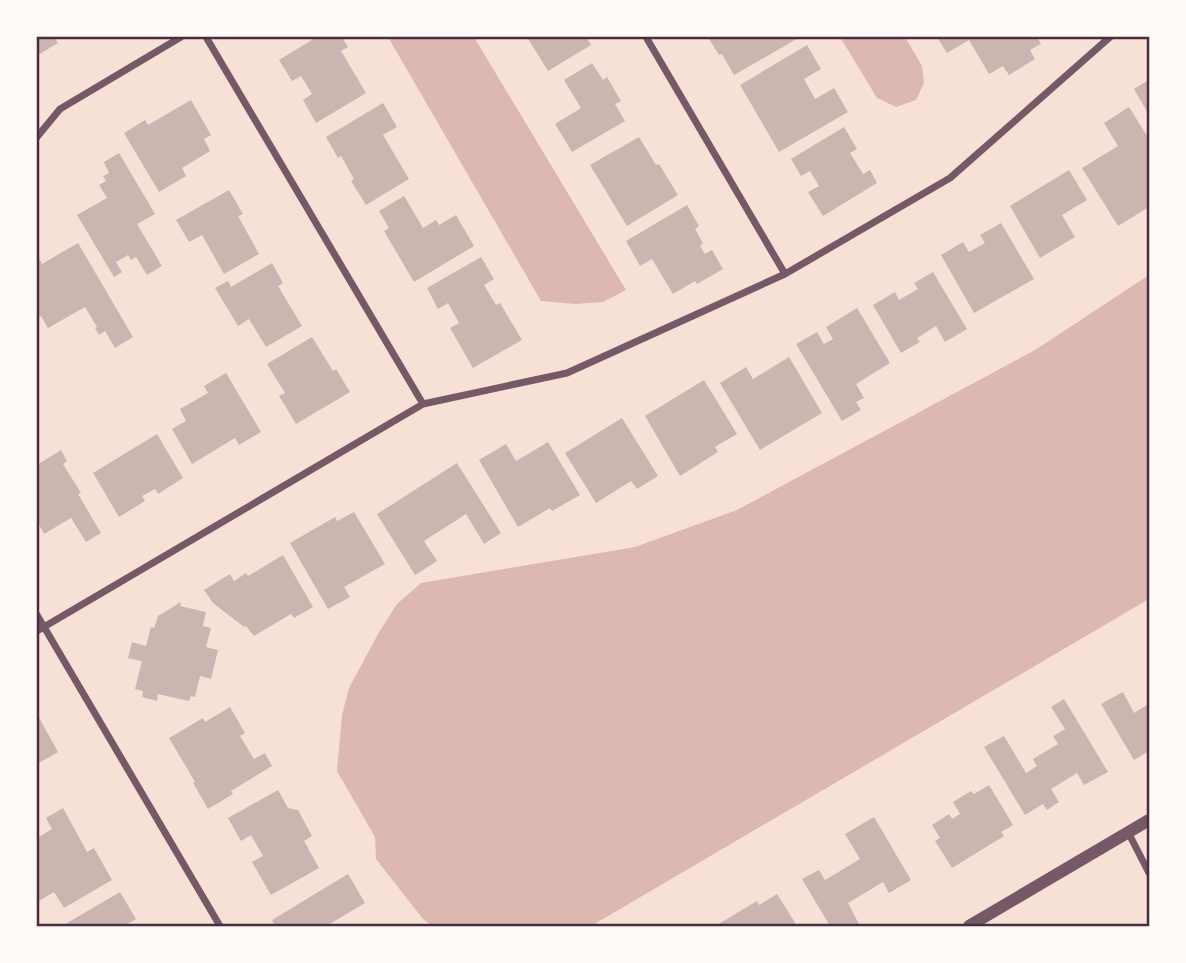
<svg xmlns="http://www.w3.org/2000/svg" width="1186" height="963" viewBox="0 0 1186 963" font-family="'Fira Sans',sans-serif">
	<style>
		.water { fill: #dcb8b0 }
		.building { fill: #ccb4b1 }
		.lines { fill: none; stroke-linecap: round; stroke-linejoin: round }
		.minor { stroke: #755966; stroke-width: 7 }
		.tertiary { stroke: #755966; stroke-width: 12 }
		.neatline { fill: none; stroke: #4a2c40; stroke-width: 2.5 }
	</style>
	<rect width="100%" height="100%" fill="#f7e1d7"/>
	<path class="water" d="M 388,37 L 474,37 L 626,290 L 603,302 L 575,304 L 541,301 Z
		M 840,37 L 905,37 L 922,66 L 924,83 L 916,100 L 896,107 L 877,98 Z
		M 1149,275 L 1149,599 L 591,926 L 432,926 L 423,919 L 376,859 L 375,837 L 337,771 L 342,715 L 349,688 L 378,634 L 397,604 L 421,583 L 635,547 L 737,510 L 1035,350 Z"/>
	<path class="building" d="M 37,37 L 54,37 L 58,43 L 38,55 Z
		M 317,37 L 342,37 L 348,47 L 341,51 L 366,93 L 316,123 L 303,100 L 312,94 L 301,76 L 292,81 L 279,60 Z
		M 527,37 L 586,37 L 591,45 L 548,71 Z
		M 713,37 L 800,37 L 734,75 L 722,54 L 719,55 L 709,39 Z
		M 937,37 L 1037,37 L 1041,44 L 1030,50 L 1035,59 L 1009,75 L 1003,66 L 989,74 L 969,40 L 947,53 Z
		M 807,45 L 821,69 L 804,79 L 815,99 L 834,88 L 848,112 L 779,152 L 740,85 Z
		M 592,63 L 603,80 L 607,77 L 621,101 L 615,104 L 625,121 L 572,152 L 555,124 L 581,108 L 564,80 Z
		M 1149,80 L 1149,115 L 1134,89 Z
		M 191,100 L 211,135 L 204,139 L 210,151 L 182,168 L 186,176 L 159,192 L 124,133 L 145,120 L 148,125 Z
		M 383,103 L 397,127 L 383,135 L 409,179 L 366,205 L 351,181 L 354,179 L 341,156 L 338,158 L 326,137 Z
		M 1129,107 L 1149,139 L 1149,207 L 1118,226 L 1082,168 L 1118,146 L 1104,123 Z
		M 844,127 L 857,149 L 850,153 L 863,174 L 870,170 L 877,183 L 823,216 L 808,192 L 819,186 L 810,171 L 801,176 L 791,159 Z
		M 639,137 L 656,165 L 659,164 L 678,195 L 627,226 L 590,165 Z
		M 119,153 L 155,214 L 137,224 L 162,266 L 147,275 L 136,257 L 131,260 L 128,255 L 116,262 L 122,272 L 114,277 L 77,215 L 107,198 L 99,185 L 106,181 L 103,176 L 109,173 L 104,162 Z
		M 1069,170 L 1087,200 L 1062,215 L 1075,237 L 1040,258 L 1010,206 Z
		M 229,190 L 243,214 L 238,216 L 259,254 L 224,274 L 202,235 L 189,242 L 176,220 Z
		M 404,196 L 423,228 L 436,220 L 439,225 L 456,215 L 474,246 L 414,282 L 384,231 L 389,228 L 379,211 Z
		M 687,205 L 699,226 L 695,229 L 703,243 L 700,246 L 705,254 L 712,250 L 723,269 L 697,284 L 695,281 L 673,294 L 652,259 L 640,266 L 626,241 Z
		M 1001,223 L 1034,279 L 974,313 L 941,255 L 963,242 L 969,252 L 985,243 L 980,235 Z
		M 78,243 L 133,337 L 115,348 L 105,331 L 99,335 L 95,328 L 97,327 L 85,307 L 48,328 L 41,316 L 38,318 L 37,316 L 37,254 L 42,264 Z
		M 481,257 L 494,279 L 484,285 L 496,305 L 500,303 L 522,340 L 473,368 L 450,328 L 459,323 L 448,303 L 438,309 L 427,288 Z
		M 272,263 L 283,283 L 278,286 L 302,326 L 266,347 L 249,319 L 238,326 L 215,288 L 228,281 L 231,287 Z
		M 933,272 L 967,329 L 945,342 L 936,326 L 917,338 L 920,342 L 901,353 L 873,305 L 895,292 L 899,300 L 918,289 L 914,283 Z
		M 857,308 L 890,363 L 856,384 L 864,398 L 856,402 L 861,410 L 842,421 L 796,344 L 817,332 L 824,344 L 833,339 L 826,327 Z
		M 312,337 L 333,371 L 336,369 L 350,392 L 296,424 L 279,396 L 285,393 L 267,364 Z
		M 789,357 L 822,413 L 760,450 L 720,383 L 746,367 L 753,379 Z
		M 226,373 L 261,432 L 239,445 L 235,438 L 192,464 L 172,429 L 186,421 L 180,409 L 208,393 L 204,386 Z
		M 704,380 L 737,434 L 715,447 L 718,452 L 680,476 L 645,416 Z
		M 622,418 L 658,476 L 637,489 L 631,481 L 596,503 L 565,453 Z
		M 157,434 L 183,478 L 158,494 L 155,489 L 142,496 L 145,501 L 119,517 L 93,473 Z
		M 548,442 L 580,495 L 552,511 L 550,508 L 518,527 L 479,460 L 506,444 L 516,461 Z
		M 61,450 L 67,461 L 63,464 L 81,493 L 78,494 L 101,533 L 86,542 L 71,518 L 44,534 L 37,521 L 37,465 Z
		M 457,463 L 501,533 L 484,544 L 466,514 L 424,541 L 437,561 L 415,575 L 377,514 Z
		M 354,512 L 385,564 L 344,587 L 350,597 L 328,609 L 290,543 L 335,517 L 337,521 Z
		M 283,555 L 313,607 L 294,618 L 291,614 L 254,636 L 246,626 L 244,627 L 213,603 L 204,590 L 230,574 L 234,581 L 246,573 L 248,576 Z
		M 181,602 L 180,606 L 206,612 L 203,626 L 211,628 L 206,647 L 218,650 L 211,679 L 200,676 L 195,697 L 191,696 L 189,701 L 158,694 L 157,701 L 142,697 L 143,691 L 135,689 L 142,661 L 128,658 L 132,642 L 146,646 L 151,627 L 154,628 L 158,616 Z
		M 1123,692 L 1134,713 L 1149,704 L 1149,751 L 1134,760 L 1101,704 Z
		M 1064,699 L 1108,772 L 1084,785 L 1077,773 L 1051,789 L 1059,802 L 1047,810 L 1043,804 L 1025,815 L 984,747 L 1004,736 L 1026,773 L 1037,766 L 1033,759 L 1058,744 L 1053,736 L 1065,729 L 1051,707 Z
		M 230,707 L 245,733 L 240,736 L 254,759 L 265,753 L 272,766 L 231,791 L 233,794 L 208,809 L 193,783 L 195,782 L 169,738 L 203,718 L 205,722 Z
		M 37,714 L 58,752 L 37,764 Z
		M 989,785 L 1013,825 L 1001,832 L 1004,836 L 952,868 L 935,841 L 940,838 L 932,825 L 949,814 L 952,819 L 960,814 L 953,802 L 971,791 L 974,794 Z
		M 278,790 L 288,808 L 298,810 L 312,836 L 304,841 L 319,868 L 271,895 L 252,862 L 263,856 L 251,835 L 241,841 L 228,818 Z
		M 63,808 L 87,852 L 94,848 L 112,880 L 64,908 L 54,892 L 37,902 L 37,838 L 52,829 L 46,818 Z
		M 874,817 L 911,880 L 889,893 L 883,882 L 848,903 L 859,924 L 855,926 L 830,926 L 802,879 L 819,870 L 825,880 L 860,859 L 845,834 Z
		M 348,874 L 365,903 L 326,926 L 275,926 L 272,920 Z
		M 120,892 L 136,919 L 124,926 L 62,926 Z
		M 777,894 L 797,926 L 715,926 L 757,901 L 759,905 Z"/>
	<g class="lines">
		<path class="minor" d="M 206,37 L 423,404
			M 646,37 L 785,274
			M 37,137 L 60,109 L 181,37
			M 37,615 L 220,926
			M 37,631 L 423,404 L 567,373 L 785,274 L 950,178 L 1110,37
			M 1128,832 L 1149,873"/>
		<path class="tertiary" d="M 969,926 L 1149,820"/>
	</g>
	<rect width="1186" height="963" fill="none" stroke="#fffaf5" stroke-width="77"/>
	<rect x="38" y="38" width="1110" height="887" class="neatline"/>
</svg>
